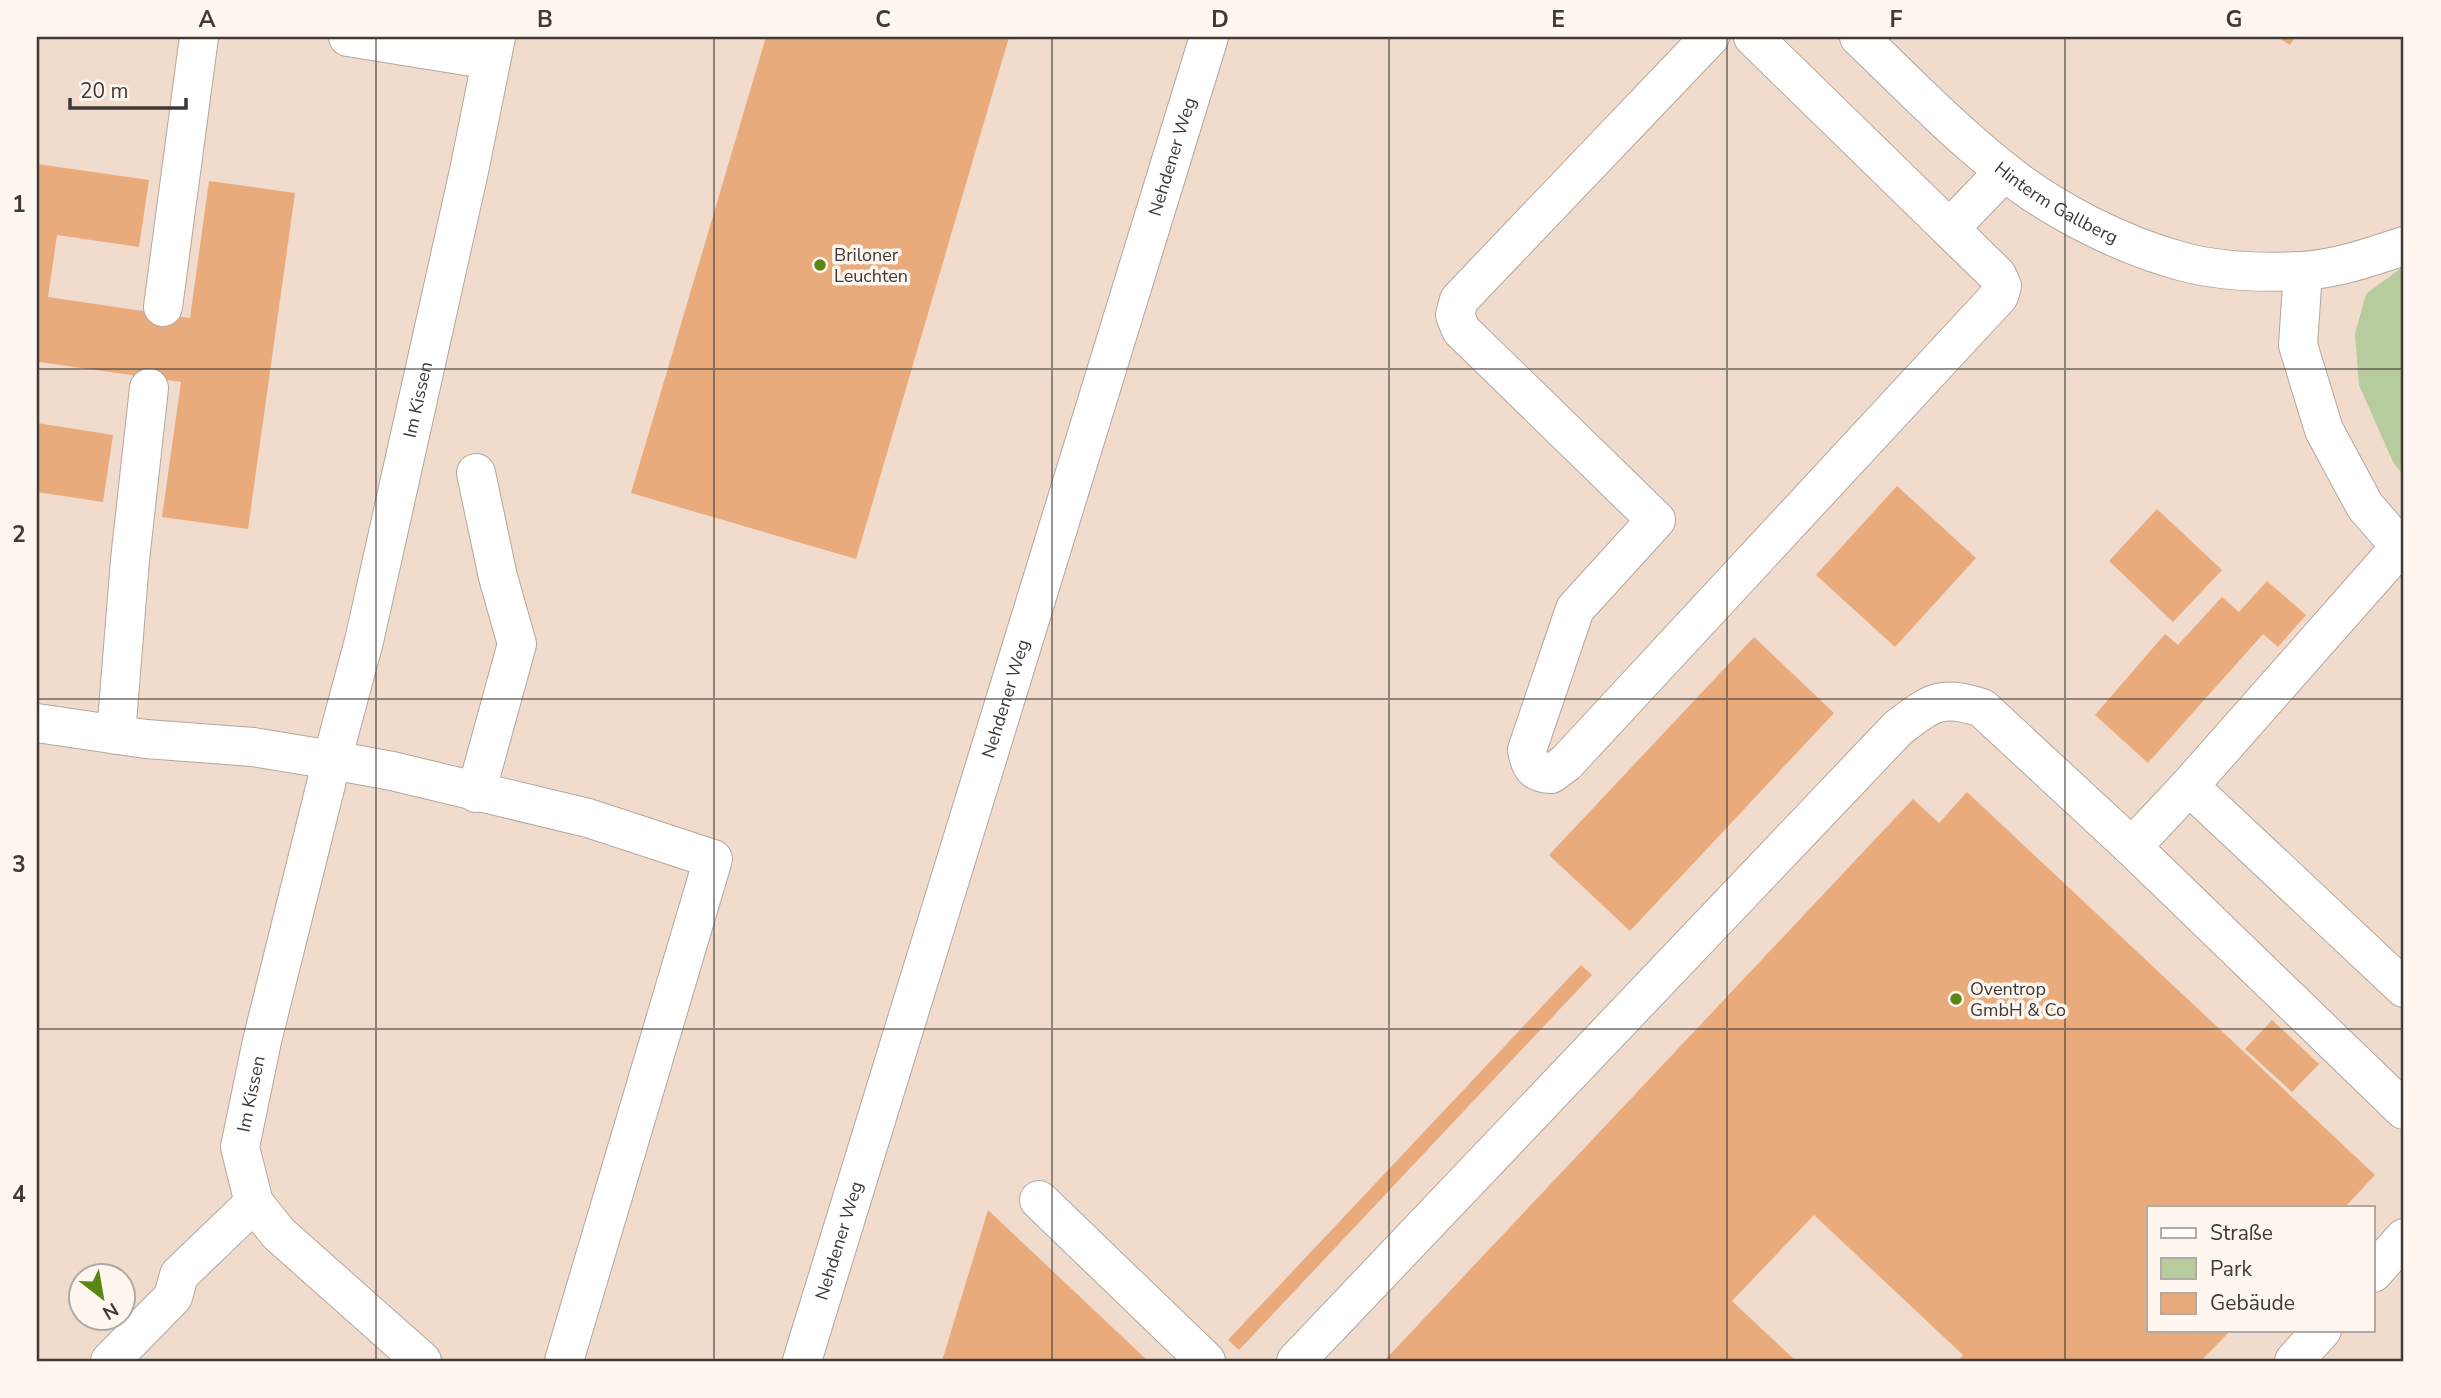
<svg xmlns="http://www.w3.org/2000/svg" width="2441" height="1398" viewBox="0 0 2441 1398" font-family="'Nunito Sans',sans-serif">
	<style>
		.built { fill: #f0dbcc; fill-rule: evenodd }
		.green { fill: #b6cc9c }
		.building { fill: #e9ab7c }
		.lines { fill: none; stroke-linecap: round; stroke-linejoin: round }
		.minor-casing { stroke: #b5a79d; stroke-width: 40 }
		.minor { stroke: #fff; stroke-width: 38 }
		.grid { fill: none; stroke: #3f3a36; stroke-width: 2; stroke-opacity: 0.55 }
		.poi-dot { fill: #5a8613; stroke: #fef6ef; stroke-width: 2.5 }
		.labels { text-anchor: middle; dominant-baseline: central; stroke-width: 7; stroke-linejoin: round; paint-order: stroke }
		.street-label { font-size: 18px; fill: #3f3a36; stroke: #fef6ef }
		.poi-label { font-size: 18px; fill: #3f3a36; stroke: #fef6ef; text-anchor: start }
		.neatline { fill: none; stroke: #3f3a36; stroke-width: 2.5 }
		.grid-label { font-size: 23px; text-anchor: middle; font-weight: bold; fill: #3f3a36 }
	</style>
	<rect width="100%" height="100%" fill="#f6e7dd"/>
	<path class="built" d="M 37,37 L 2404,37 L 2404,1361 L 37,1361 ZM 2149,1207 L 2373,1207 L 2373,1330 L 2149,1330 ZM 80,1276 L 122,1276 L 122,1318 L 80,1318 Z"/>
	<path class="green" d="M 2404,266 L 2404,476 L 2393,462 L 2359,385 L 2355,334 L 2366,294 Z"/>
	<path class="building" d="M 766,37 L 1009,37 L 856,559 L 631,493 Z
		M 2277,37 L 2295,37 L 2290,45 Z
		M 37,164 L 149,180 L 139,247 L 57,235 L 48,297 L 190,318 L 209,181 L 295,193 L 248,529 L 162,517 L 181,382 L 39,362 L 37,367 Z
		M 37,423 L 113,435 L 103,502 L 37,492 Z
		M 1897,486 L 1976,558 L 1895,647 L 1816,575 Z
		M 2157,509 L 2222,570 L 2173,622 L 2109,561 Z
		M 2267,581 L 2306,615 L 2278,647 L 2263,634 L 2148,763 L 2095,715 L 2165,634 L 2178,645 L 2222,597 L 2239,612 Z
		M 1754,637 L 1834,713 L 1630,931 L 1549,855 Z
		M 1967,792 L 2375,1175 L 2345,1207 L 2149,1207 L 2149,1330 L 2231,1330 L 2201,1361 L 1958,1361 L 1963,1355 L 1814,1215 L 1732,1301 L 1796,1361 L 1384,1361 L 1913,799 L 1939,823 Z
		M 1581,965 L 1592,975 L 1239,1350 L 1228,1340 Z
		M 2272,1020 L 2319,1064 L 2292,1092 L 2245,1049 Z
		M 988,1210 L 1148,1361 L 942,1361 Z"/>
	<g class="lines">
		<defs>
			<g id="minor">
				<path d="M 348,37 L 491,60"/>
				<path d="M 1710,37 L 1459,300 L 1455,315 L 1461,330 L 1656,520 L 1575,609 L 1527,750 C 1530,767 1534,773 1551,774 L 1566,763 L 1999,296 L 2002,286 L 1997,275 L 1753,37"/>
				<path id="s1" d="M 1859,37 C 1906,82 1952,130 2004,171 C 2052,210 2123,246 2184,262 C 2222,272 2262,273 2301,271 C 2336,269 2371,257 2404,246"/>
				<path d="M 1950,228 L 2004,172"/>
				<path d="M 2303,271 L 2298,345 L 2324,430 L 2365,506 L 2404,551"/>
				<path d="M 163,307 L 199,37"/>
				<path d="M 476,473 L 498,577 L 517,644 L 476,793"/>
				<path d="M 2400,547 L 2189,786 L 2404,988"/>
				<path id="s2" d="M 37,723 L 146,739 L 253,747 L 332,760 L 364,641 L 469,171 L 496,37"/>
				<path d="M 116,735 L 130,560 L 149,388"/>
				<path d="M 2132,847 L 2404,1110"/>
				<path d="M 1039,1200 L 1206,1361"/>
				<path d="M 2373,1273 L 2404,1238"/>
				<path d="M 110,1361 L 173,1297 L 179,1275 L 254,1203"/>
				<path id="s3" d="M 422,1361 L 279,1234 L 254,1203 L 240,1147 L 262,1041 L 332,760 L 392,771 L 588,818 L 713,859 L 564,1361"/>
				<path id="s4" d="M 802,1361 L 1209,37"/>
				<path d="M 1296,1361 L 1898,728 C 1931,703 1940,694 1982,708 L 2132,847 L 2189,786"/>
				<path d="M 2294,1361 L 2322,1330"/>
			</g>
		</defs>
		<use href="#minor" class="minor-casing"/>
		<use href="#minor" class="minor"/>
	</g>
	<path class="grid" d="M 376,37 L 376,1361M 714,37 L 714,1361M 1052,37 L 1052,1361M 1389,37 L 1389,1361M 1727,37 L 1727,1361M 2065,37 L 2065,1361M 37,369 L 2404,369M 37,699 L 2404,699M 37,1029 L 2404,1029"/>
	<g class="poi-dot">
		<circle cx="820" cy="265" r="7"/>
		<circle cx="1956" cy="999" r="7"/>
	</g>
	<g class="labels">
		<g class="street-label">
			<text stroke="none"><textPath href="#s4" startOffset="1260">Nehdener Weg</textPath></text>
			<text stroke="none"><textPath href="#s1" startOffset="259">Hinterm Gallberg</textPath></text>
			<text stroke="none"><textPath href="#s2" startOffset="668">Im Kissen</textPath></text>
			<text stroke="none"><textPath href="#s4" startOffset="693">Nehdener Weg</textPath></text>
			<text stroke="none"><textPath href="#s3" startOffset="343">Im Kissen</textPath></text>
			<text stroke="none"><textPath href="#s4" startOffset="126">Nehdener Weg</textPath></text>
		</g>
		<g class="poi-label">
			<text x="834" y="255">Briloner<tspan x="834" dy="21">Leuchten</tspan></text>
			<text x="1970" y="989">Oventrop<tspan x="1970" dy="21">GmbH &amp; Co</tspan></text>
		</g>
	</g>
	<rect width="2441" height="1398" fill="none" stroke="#fef6ef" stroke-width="77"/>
	<rect x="2147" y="1206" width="228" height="126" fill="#fef6ef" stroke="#b2aba5" stroke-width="2"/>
	<rect x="2161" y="1228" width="35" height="10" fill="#ffffff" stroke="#b2aba5" stroke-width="2"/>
	<text x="2210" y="1240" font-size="21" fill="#3f3a36">Straße</text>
	<rect x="2161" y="1258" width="35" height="21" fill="#b6cc9c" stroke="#b2aba5" stroke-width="2"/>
	<text x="2210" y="1276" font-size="21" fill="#3f3a36">Park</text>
	<rect x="2161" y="1293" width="35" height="21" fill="#e9ab7c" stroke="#b2aba5" stroke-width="2"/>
	<text x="2210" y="1310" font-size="21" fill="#3f3a36">Gebäude</text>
	<g transform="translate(102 1297) rotate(149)"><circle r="33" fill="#fef6ef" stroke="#b2aba5" stroke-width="2"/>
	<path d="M0-5L12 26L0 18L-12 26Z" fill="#5a8613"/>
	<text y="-10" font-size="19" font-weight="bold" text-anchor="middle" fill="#3f3a36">N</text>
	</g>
	<path d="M70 98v10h116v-10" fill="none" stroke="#3f3a36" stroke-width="3.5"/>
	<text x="80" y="98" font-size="21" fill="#3f3a36" stroke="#fef6ef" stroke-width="5" paint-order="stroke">20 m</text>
	<rect x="38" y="38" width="2364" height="1322" class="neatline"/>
	<g class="grid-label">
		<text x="207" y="27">A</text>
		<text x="545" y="27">B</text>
		<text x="883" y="27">C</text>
		<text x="1220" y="27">D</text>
		<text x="1558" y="27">E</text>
		<text x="1896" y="27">F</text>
		<text x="2234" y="27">G</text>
		<text x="19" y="212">1</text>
		<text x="19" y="542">2</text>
		<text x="19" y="872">3</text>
		<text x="19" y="1202">4</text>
	</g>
</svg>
